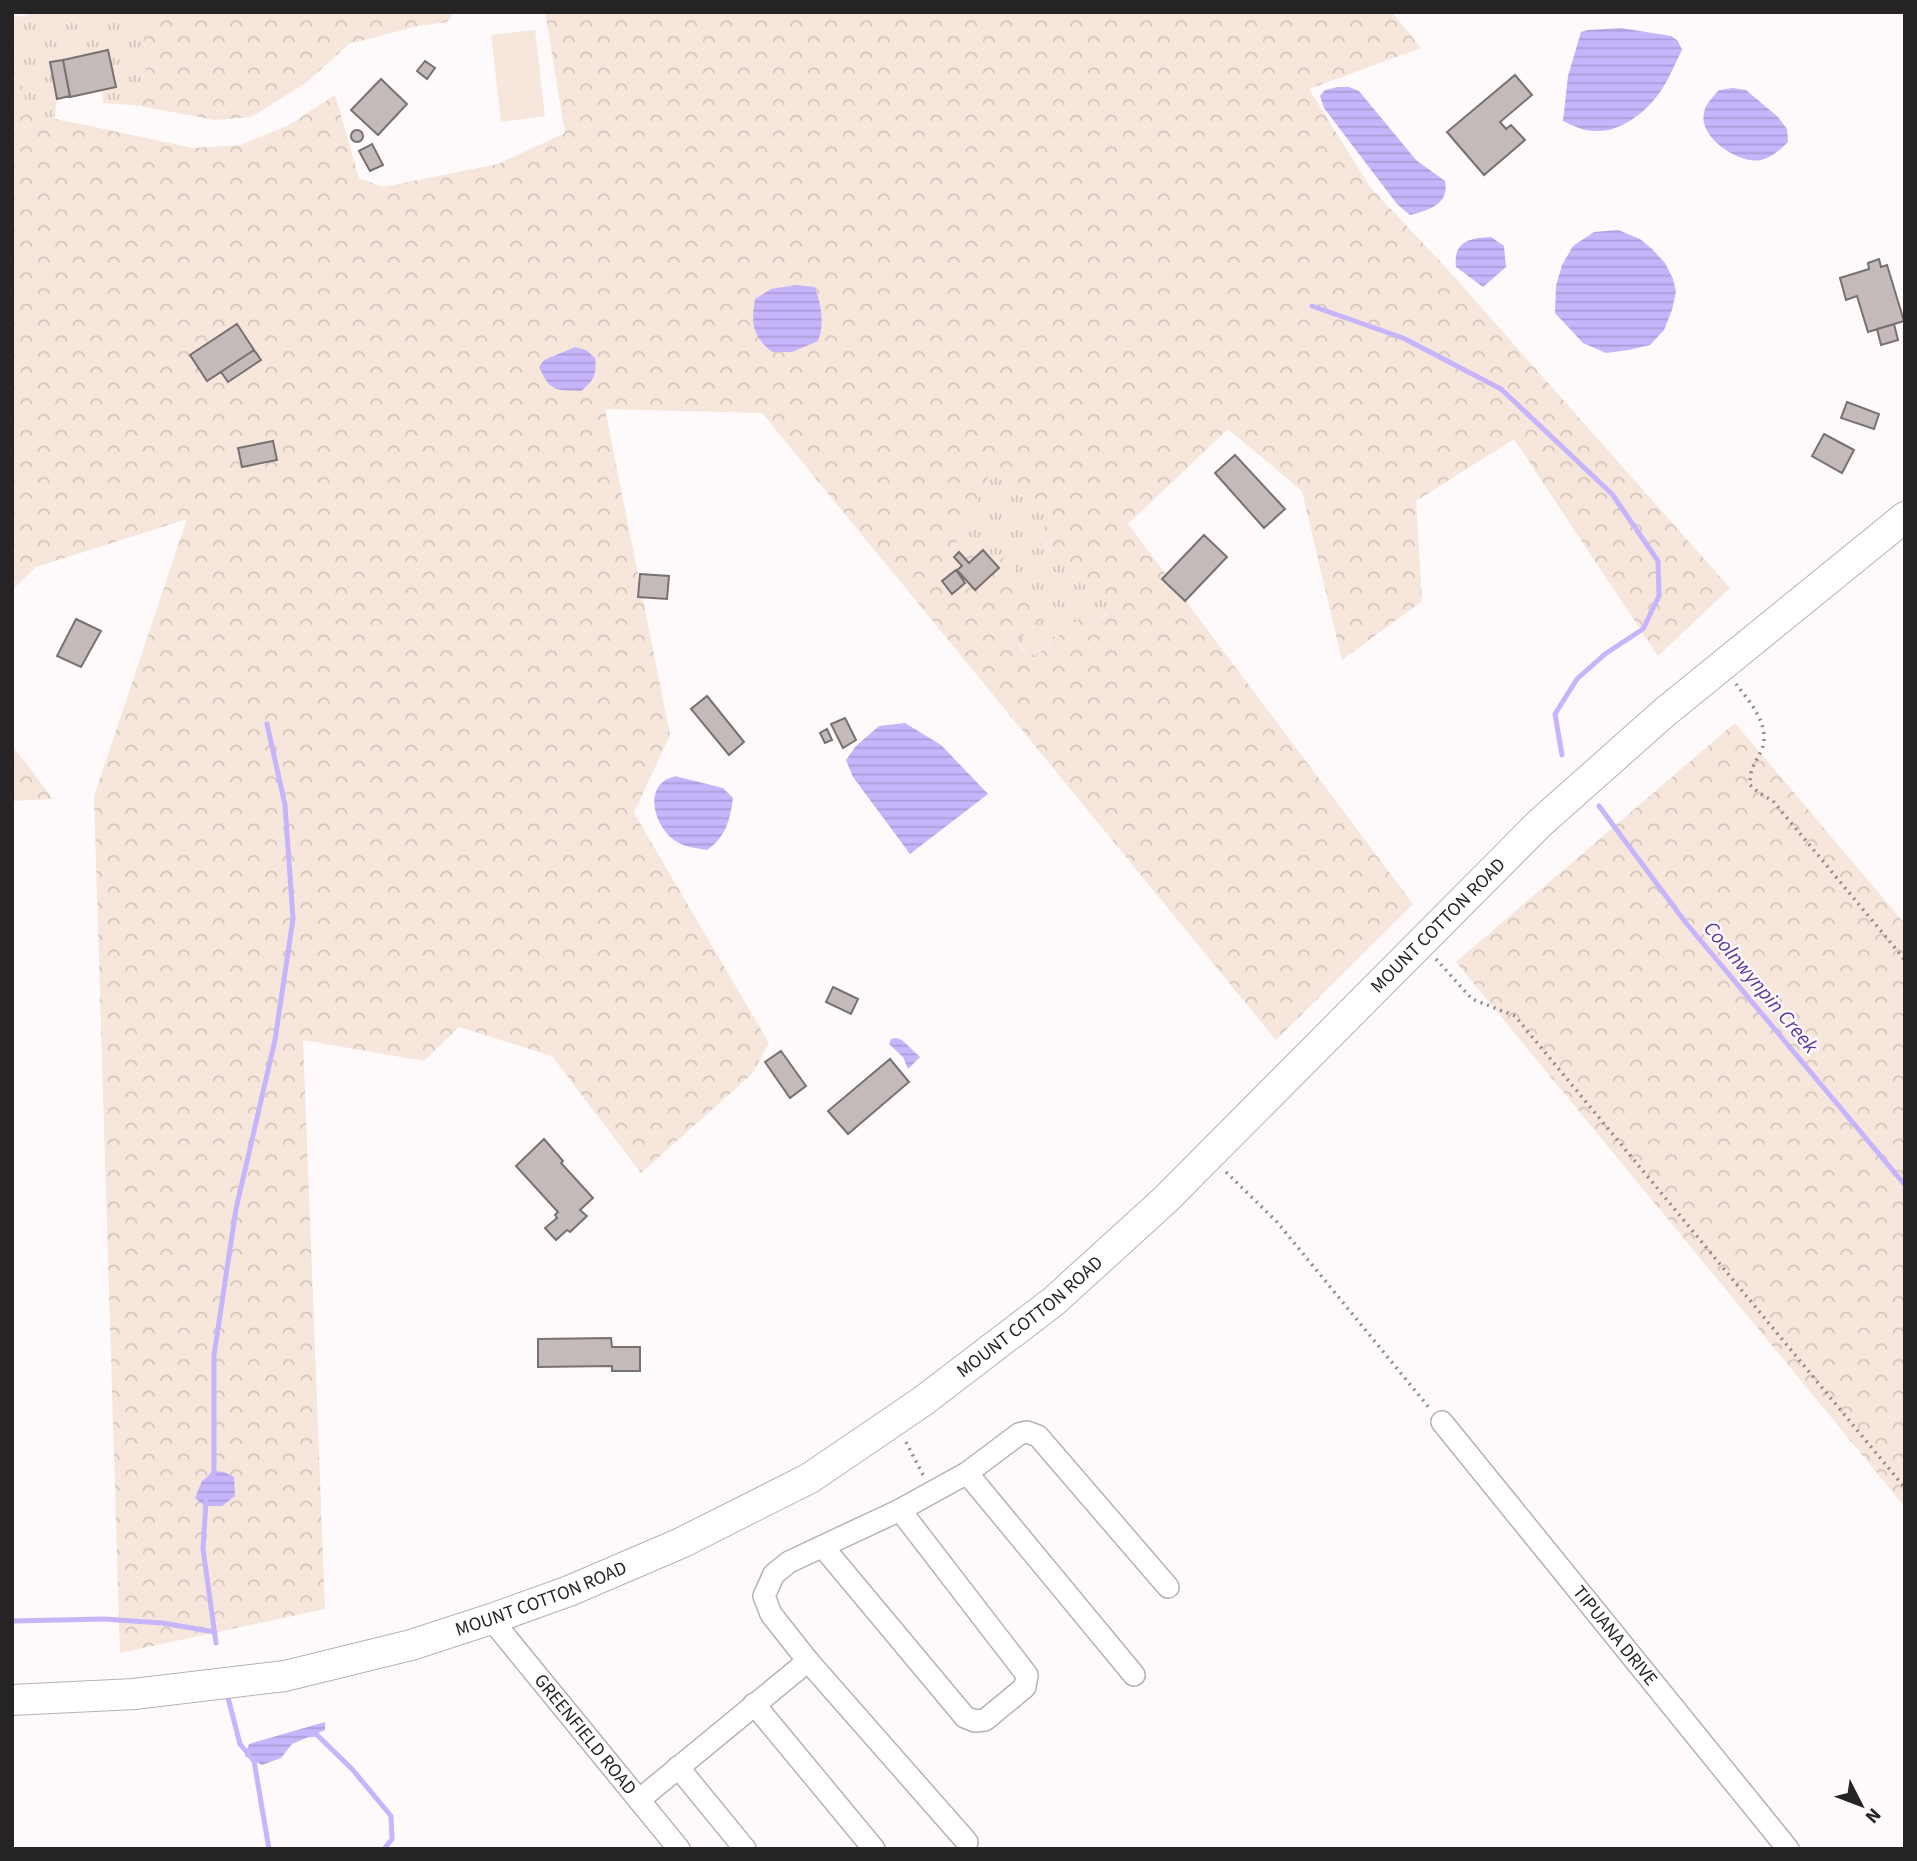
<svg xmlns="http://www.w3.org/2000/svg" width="1917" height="1861" viewBox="0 0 1917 1861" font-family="'Source Sans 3',sans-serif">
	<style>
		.grass { fill: url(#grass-tufts) }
		.forest { fill: url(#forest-crowns); fill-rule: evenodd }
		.garden { fill: #f7e6db }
		.water { fill: url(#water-rules) }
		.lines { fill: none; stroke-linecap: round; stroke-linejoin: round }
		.stream { stroke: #c7b5fb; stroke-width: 5 }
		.building { fill: #c3bab9; stroke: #797171; stroke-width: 2 }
		.minor-casing { stroke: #b9b1b3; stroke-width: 24 }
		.highway-casing { stroke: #b9b1b3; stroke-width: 32 }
		.path { stroke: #8f8b8d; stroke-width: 3.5; stroke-dasharray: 2 5; stroke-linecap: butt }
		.minor { stroke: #fff; stroke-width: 21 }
		.highway { stroke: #fff; stroke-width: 30 }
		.labels { text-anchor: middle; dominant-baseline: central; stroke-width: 5; stroke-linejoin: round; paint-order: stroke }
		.street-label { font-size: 19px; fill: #262324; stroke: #fef9fb }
		.water-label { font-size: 21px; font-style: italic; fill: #5b389b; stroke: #fef9fb }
	</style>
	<defs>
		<pattern id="grass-tufts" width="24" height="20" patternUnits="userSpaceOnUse" patternTransform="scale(1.75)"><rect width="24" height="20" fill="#f7e6db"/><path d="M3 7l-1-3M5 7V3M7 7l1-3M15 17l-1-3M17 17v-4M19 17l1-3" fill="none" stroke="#d4c5bc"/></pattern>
		<pattern id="forest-crowns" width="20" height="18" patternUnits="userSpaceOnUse" patternTransform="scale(1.75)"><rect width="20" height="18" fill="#f7e6db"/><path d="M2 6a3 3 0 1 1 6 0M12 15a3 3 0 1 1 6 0" fill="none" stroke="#d4c5bc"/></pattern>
		<pattern id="water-rules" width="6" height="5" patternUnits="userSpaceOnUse" patternTransform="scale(1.75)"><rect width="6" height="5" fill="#c7b5fb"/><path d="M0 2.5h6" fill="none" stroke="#ab9bd7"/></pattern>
	</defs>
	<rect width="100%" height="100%" fill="#fef9fb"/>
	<path class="grass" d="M 28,12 L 132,12 L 142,33 L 148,62 L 134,105 L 103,103 L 102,91 L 116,87 L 108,50 L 50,62 L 57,99 L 54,120 L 27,113 L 12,38 L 12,17 L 24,16 Z
		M 991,472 L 1003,480 L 1012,491 L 1029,499 L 1039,509 L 1049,512 L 1050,517 L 1040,536 L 1053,554 L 1112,604 L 1112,610 L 1098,620 L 1090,617 L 1054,639 L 1034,657 L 1028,657 L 1018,643 L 1018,640 L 1050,613 L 1052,604 L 1051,601 L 1019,587 L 1013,566 L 996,562 L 983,550 L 966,555 L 954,552 L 966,515 L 970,511 L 974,511 L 974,507 Z"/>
	<path class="forest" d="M 132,12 L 455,12 L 447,22 L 418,26 L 349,44 L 307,82 L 251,117 L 215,120 L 134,105 L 148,62 L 142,33 Z
		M 545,12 L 1392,12 L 1421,48 L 1309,89 L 1370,187 L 1448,270 L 1730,588 L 1658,656 L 1514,439 L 1416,501 L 1422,601 L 1342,660 L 1302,491 L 1228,429 L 1128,524 L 1413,904 L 1276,1040 L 762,413 L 605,409 L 670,735 L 634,813 L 769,1043 L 752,1074 L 641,1173 L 552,1056 L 459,1027 L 424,1061 L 303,1040 L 325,1609 L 120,1653 L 94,796 L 187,519 L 36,567 L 12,590 L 12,38 L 28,113 L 193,148 L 241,145 L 289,125 L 335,95 L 359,178 L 383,187 L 498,164 L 565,133 ZM 575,347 L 566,391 L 544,360 ZM 991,472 L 1003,480 L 1012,491 L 1029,499 L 1039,509 L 1049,512 L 1050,518 L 1040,535 L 1053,554 L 1112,604 C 1111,613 1106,616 1098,620 L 1090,617 L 1080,618 L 1034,657 L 1028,657 C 1024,653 1018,646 1018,640 L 1050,613 L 1053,604 L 1051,601 L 1019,587 C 1016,576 1015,563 1004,557 L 996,562 L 980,545 L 967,555 L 959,548 L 954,551 L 966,515 L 970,511 L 975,511 L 974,507 Z
		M 1735,723 L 1905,924 L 1905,1507 L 1456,962 Z
		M 12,745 L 53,799 L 12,801 Z"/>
	<path class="garden" d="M 535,30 L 545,116 L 501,122 L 491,35 Z"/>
	<path class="water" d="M 1621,28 L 1671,36 L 1678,41 L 1682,50 C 1675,63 1670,77 1662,89 C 1649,110 1621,133 1595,131 C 1584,131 1573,126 1563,121 L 1568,76 L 1581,32 L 1588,30 Z
		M 1338,87 L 1349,87 L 1359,91 L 1416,160 L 1445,181 C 1450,204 1428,211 1410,215 L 1397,204 L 1324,108 L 1320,96 L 1325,90 Z
		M 1733,88 L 1746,90 L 1778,117 L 1787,129 L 1788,142 C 1780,150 1772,157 1761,160 C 1739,165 1698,137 1704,113 C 1705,104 1714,96 1719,90 Z
		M 1618,230 L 1640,239 L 1652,249 L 1665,263 L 1673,279 L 1676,291 L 1672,310 L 1664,330 L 1650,345 L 1629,350 L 1606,353 L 1583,343 L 1555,313 L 1556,286 L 1562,265 L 1573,246 L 1594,232 Z
		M 1491,237 L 1504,246 L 1506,267 L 1483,287 L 1456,267 C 1453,241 1470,238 1491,237 Z
		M 796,285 L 815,287 C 821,305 825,323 818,341 L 792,352 L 772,352 C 752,335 751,324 755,299 L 771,289 Z
		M 575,347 L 586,350 L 595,358 C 597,374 594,381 581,391 C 554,390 551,392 539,367 L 544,360 Z
		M 905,723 L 941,745 L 988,794 L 910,854 L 853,777 L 846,760 L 856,746 L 879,726 Z
		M 675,776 L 723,788 L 733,798 C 730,820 726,837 707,850 C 696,848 683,847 674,840 C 657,828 645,795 664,781 C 667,778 671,778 675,776 Z
		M 896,1038 L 902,1040 L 920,1057 L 908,1069 L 903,1057 L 889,1044 L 891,1039 Z
		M 214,1471 L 224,1472 L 234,1477 L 235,1496 L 222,1506 L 205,1506 L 195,1498 L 202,1481 Z
		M 325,1722 L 325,1730 L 292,1744 L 281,1758 L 262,1765 L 245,1756 L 249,1744 Z"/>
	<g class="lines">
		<path class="stream" d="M 1312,306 L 1403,338 L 1501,389 L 1612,494 L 1658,561 L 1659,596 L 1643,629 L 1605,654 L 1577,679 L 1555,714 L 1562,755
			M 1599,806 L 1686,923 L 1905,1185
			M 212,1478 L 214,1471 L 214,1355 L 236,1209 L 275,1040 L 293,919 L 285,805 L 267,724
			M 206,1501 L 203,1549 L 216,1643
			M 12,1621 L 104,1619 L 162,1623 L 215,1632
			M 227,1694 L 240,1744 L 254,1761 L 269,1849
			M 310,1735 L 316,1734 L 352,1769 L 391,1816 L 392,1839 L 384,1849"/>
	</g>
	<path class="building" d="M 108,50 L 116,87 L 70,97 L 63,60 Z
		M 63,60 L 70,96 L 57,99 L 50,62 Z
		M 425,61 L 435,68 L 427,79 L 417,71 Z
		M 1515,75 L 1532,95 L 1500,122 L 1506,129 L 1511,125 L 1525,140 L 1484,175 L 1447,132 Z
		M 381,79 L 407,104 L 378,135 L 351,110 Z
		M351 136a6 6 0 1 1 12 0a6 6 0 1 1-12 0Z
		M 372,144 L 383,165 L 370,171 L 359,151 Z
		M 1879,259 L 1881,267 L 1887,265 L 1904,321 L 1868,332 L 1857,296 L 1846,300 L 1840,278 L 1869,269 L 1868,263 Z
		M 237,324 L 254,350 L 207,381 L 190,355 Z
		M 1894,324 L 1898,340 L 1881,345 L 1877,329 Z
		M 254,350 L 261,360 L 228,382 L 221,372 Z
		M 1847,402 L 1879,414 L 1874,429 L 1841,418 Z
		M 1824,434 L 1854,450 L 1842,473 L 1812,456 Z
		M 273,441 L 277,460 L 242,467 L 238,448 Z
		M 1235,455 L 1285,509 L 1264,528 L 1215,473 Z
		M 1204,535 L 1227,557 L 1185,601 L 1162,579 Z
		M 983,550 L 999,568 L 975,590 L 957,570 L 962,566 L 954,557 L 959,552 L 969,563 Z
		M 956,570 L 965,583 L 952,594 L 942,581 Z
		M 640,574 L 669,576 L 667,599 L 638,597 Z
		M 76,619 L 101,631 L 81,667 L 57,656 Z
		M 707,696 L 744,742 L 729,755 L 691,709 Z
		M 845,718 L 856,740 L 843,748 L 831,724 Z
		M 827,729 L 832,740 L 825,743 L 820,733 Z
		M 833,987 L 858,999 L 851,1014 L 826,1002 Z
		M 781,1051 L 806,1086 L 790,1098 L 765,1062 Z
		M 890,1059 L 909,1082 L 848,1134 L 828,1111 Z
		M 544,1139 L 563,1161 L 561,1163 L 593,1198 L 580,1210 L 587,1216 L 570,1232 L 567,1230 L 556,1240 L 545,1228 L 557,1218 L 555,1215 L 558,1212 L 516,1166 Z
		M 611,1338 L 612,1347 L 640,1347 L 640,1371 L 612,1371 L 612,1366 L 538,1367 L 538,1339 Z"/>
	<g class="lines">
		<defs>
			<g id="minor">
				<path id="s1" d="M 1442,1422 L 1788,1849"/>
				<path d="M 967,1473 L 1134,1675"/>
				<path d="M 823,1547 L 965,1717 L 975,1721 L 985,1720 L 1025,1687 L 1027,1675 L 900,1510"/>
				<path id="s2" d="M 491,1619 L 679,1849"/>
				<path d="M 754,1704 L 874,1849"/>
				<path d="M 678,1767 L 745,1849"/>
				<path d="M 639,1800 L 808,1661"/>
				<path d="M 967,1842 L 808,1661 L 771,1614 L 764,1596 L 774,1574 L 789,1562 L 900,1510 L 967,1473 L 1019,1434 L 1027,1432 L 1038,1436 L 1168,1587"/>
			</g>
			<g id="highway">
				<path id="s3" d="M 12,1700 L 134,1694 L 285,1676 L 411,1645 L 491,1619 L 569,1591 L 681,1543 L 810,1478 L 923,1401 L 1054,1301 L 1165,1200 L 1540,823 L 1665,712 L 1905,517"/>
			</g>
		</defs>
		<use href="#minor" class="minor-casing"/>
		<use href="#highway" class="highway-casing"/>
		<path class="path" d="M 1736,684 C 1749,701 1771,725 1762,749 C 1755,765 1750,766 1750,785 L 1759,793 L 1773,801 L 1905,960
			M 1436,959 L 1472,999 L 1515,1016 L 1905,1488
			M 1226,1172 L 1277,1222 L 1431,1410
			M 906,1442 L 923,1475"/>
		<use href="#minor" class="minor"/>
		<use href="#highway" class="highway"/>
	</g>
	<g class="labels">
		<g class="street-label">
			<text stroke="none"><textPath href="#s3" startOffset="1676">MOUNT COTTON ROAD</textPath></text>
			<text stroke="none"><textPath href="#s3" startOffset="1110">MOUNT COTTON ROAD</textPath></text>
			<text stroke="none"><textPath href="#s3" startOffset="542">MOUNT COTTON ROAD</textPath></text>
			<text stroke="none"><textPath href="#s1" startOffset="275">TIPUANA DRIVE</textPath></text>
			<text stroke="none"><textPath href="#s2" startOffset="149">GREENFIELD ROAD</textPath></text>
		</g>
		<g class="water-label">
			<text transform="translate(1761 987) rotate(50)">Coolnwynpin Creek</text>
		</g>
	</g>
	<rect width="1917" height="1861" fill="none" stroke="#262324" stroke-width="28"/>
	<g transform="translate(1861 1805) rotate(132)" stroke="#fef9fb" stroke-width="5" paint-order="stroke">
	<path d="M0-5L12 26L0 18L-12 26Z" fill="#262324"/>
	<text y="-10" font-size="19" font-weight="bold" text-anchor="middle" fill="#262324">N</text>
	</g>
</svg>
